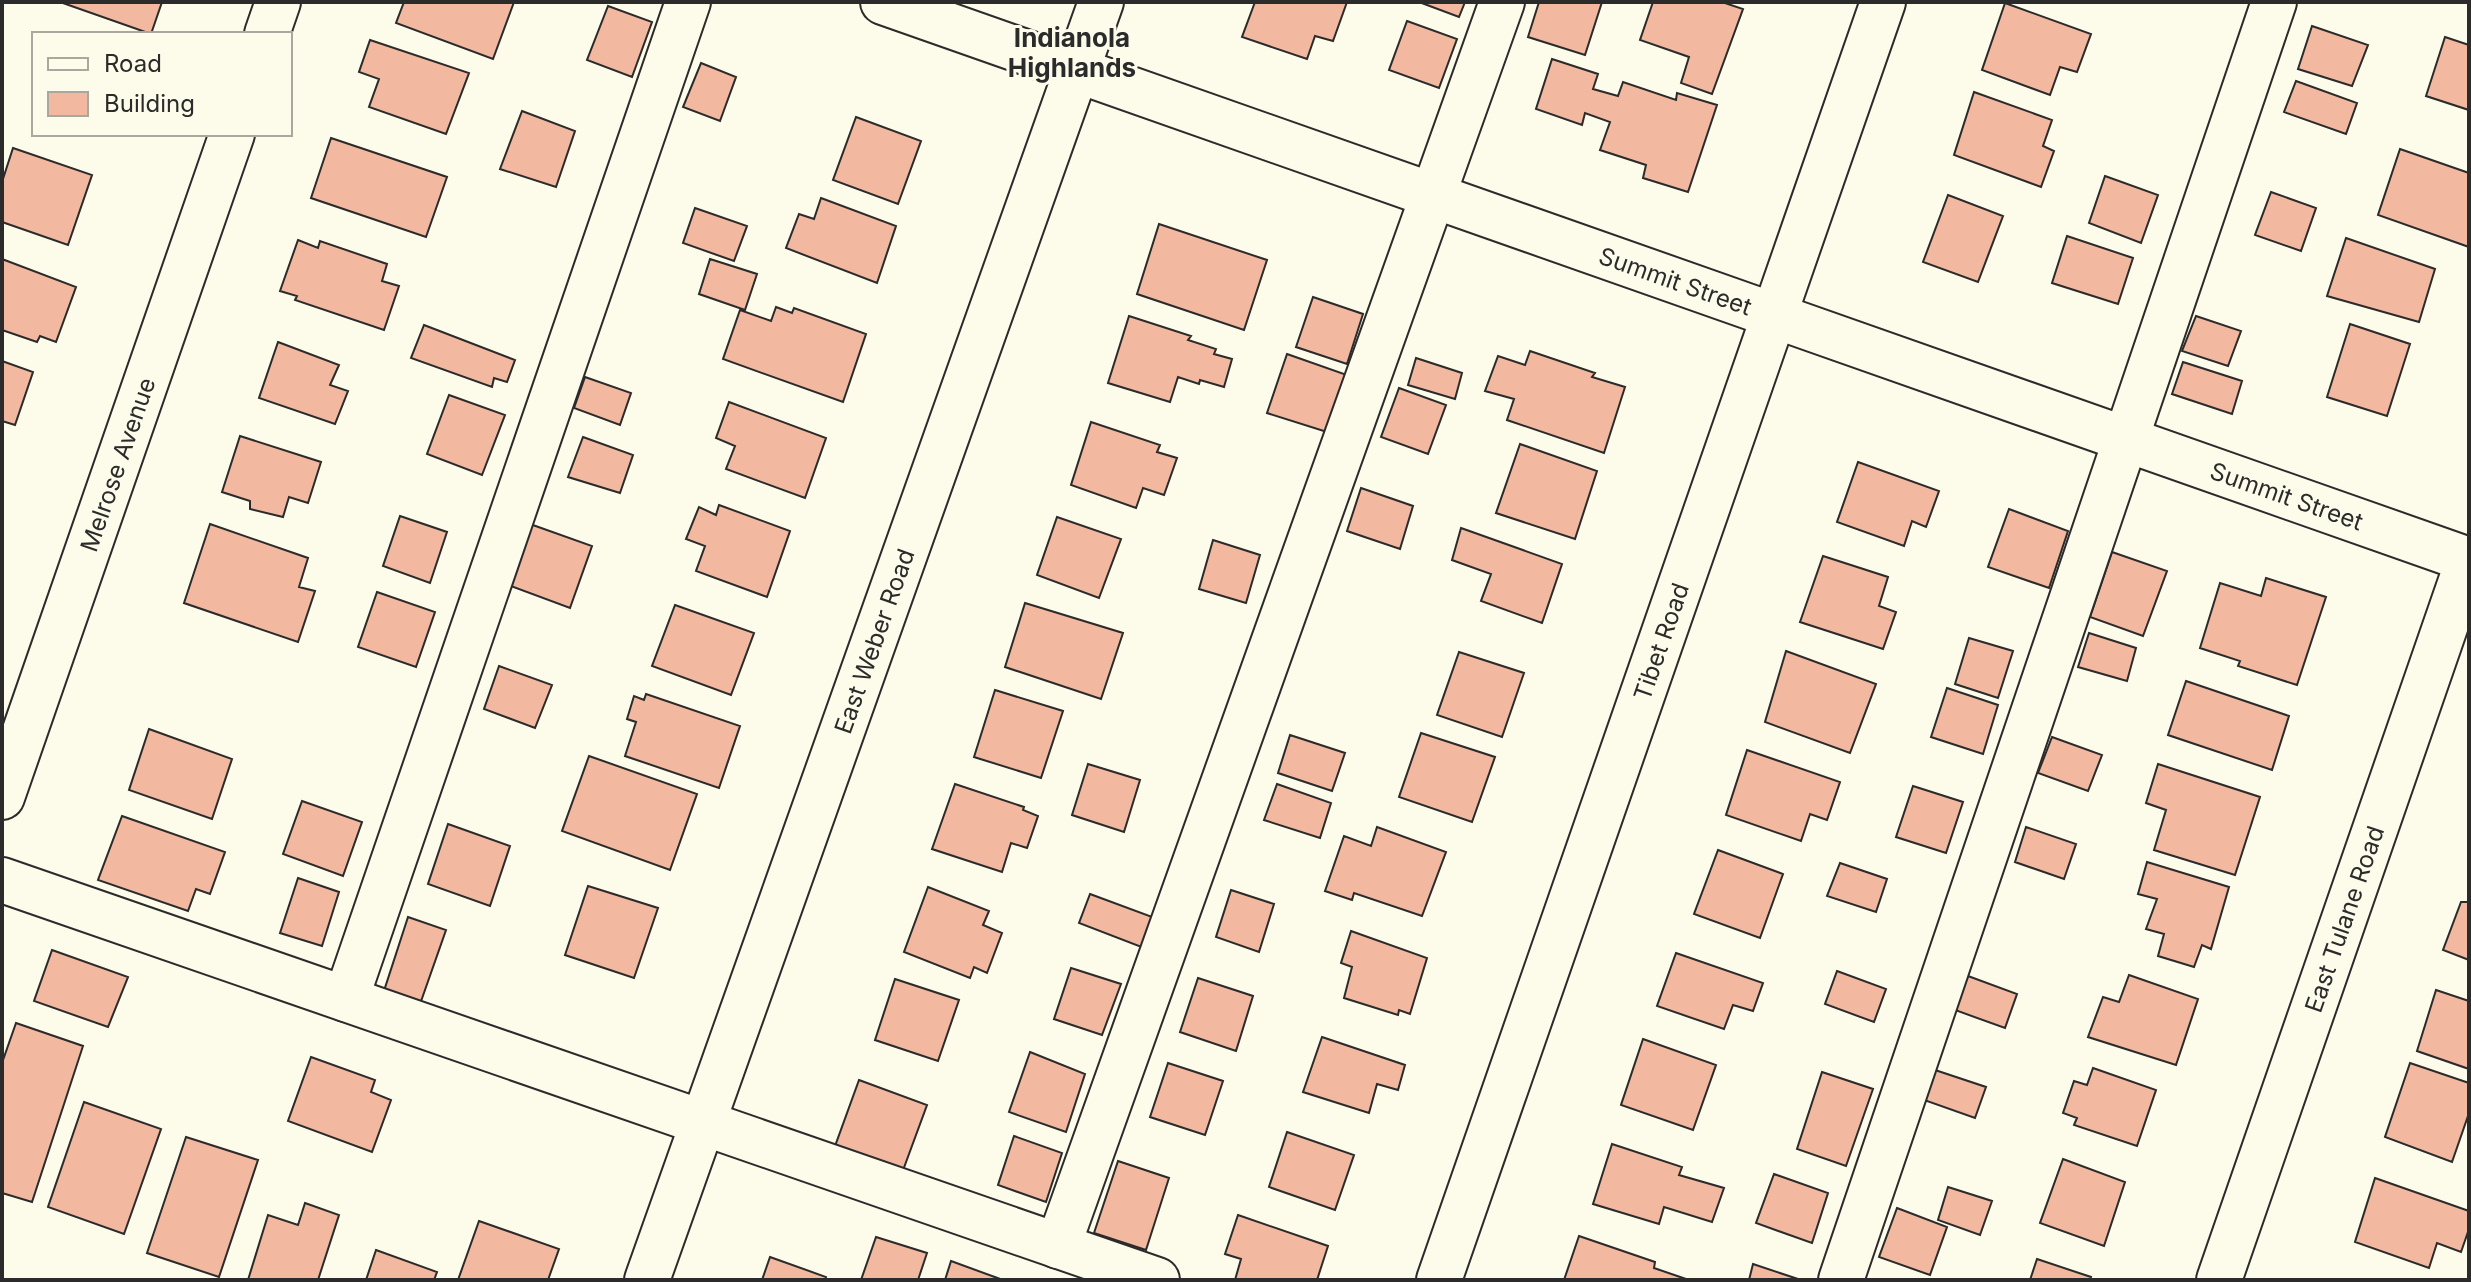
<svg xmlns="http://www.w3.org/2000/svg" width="2471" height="1282" viewBox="0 0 2471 1282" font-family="Inter,sans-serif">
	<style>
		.building { fill: #f2b8a0; stroke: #2b2b2b; stroke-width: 2 }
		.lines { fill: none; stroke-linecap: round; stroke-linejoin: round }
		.minor-casing { stroke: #2b2b2b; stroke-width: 48 }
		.minor { stroke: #fdfbea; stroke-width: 44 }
		.labels { text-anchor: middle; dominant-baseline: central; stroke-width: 6; stroke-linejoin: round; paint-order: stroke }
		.street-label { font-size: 24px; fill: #2b2b2b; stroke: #fdfbea }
		.neighbourhood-label { font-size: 26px; font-weight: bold; fill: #2b2b2b; stroke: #fdfbea }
	</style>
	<rect width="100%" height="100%" fill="#fdfbea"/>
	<path class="building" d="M 60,2 L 162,2 L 151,34 Z
		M 404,2 L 514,2 L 493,59 L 396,23 Z
		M 1255,2 L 1347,2 L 1333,41 L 1315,36 L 1307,59 L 1242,37 Z
		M 1419,2 L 1465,2 L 1459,17 Z
		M 1539,2 L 1602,2 L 1585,55 L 1528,37 Z
		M 1653,2 L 1722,2 L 1743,9 L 1712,94 L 1681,83 L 1689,57 L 1640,40 Z
		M 2005,3 L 2091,34 L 2077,72 L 2060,67 L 2050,95 L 1982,70 Z
		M 608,6 L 652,22 L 632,77 L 587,60 Z
		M 1407,21 L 1457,39 L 1439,88 L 1389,70 Z
		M 2312,26 L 2368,45 L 2352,86 L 2298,69 Z
		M 2445,37 L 2469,45 L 2469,110 L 2426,96 Z
		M 370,40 L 469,73 L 446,134 L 369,107 L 379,79 L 359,72 Z
		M 1552,59 L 1598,74 L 1593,89 L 1618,96 L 1623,82 L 1676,100 L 1677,93 L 1717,105 L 1688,192 L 1643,178 L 1646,165 L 1600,150 L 1610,122 L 1585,113 L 1582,125 L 1536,109 Z
		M 701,63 L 736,77 L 720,121 L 683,107 Z
		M 2296,81 L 2357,103 L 2346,134 L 2284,112 Z
		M 1974,92 L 2052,120 L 2043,146 L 2054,151 L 2041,187 L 1954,155 Z
		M 522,111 L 575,131 L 556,187 L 500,169 Z
		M 856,117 L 921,141 L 898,204 L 833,180 Z
		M 331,138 L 447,177 L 426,237 L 311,198 Z
		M 13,148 L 92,175 L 68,245 L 2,222 L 2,182 Z
		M 2400,149 L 2469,173 L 2469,247 L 2378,215 Z
		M 2105,176 L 2158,195 L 2141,243 L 2089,223 Z
		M 2271,192 L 2316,208 L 2301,251 L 2255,235 Z
		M 1948,195 L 2003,216 L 1978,282 L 1923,262 Z
		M 821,198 L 896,226 L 877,283 L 786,248 L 799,214 L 814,219 Z
		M 695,208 L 747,226 L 734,261 L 683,243 Z
		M 1159,224 L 1267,260 L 1244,330 L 1137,294 Z
		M 2067,236 L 2133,258 L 2118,304 L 2052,283 Z
		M 2346,238 L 2435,269 L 2419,322 L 2327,296 Z
		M 298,240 L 318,248 L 320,241 L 387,264 L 382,281 L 399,286 L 384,330 L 295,300 L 297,296 L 280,291 Z
		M 2,259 L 76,287 L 56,342 L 40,336 L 37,342 L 2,330 Z
		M 710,259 L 757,274 L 745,310 L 699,294 Z
		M 1313,297 L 1363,314 L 1347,364 L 1296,347 Z
		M 776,307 L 792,313 L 794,308 L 866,334 L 843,402 L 723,359 L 740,310 L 771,321 Z
		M 1129,316 L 1191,336 L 1188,340 L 1216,349 L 1214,354 L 1232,359 L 1224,387 L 1200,380 L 1199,384 L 1178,377 L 1170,402 L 1108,383 Z
		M 2196,316 L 2241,331 L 2228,366 L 2182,351 Z
		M 2350,324 L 2410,344 L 2387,416 L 2327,397 Z
		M 424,325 L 515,360 L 507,382 L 494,378 L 492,387 L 411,358 Z
		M 278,342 L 339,365 L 330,385 L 348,391 L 335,424 L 259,398 Z
		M 1530,351 L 1595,373 L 1592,377 L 1625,387 L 1604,453 L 1507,420 L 1514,399 L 1485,391 L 1498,356 L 1525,365 Z
		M 1287,354 L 1347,375 L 1327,432 L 1267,413 Z
		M 1416,358 L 1462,373 L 1455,399 L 1408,385 Z
		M 2,361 L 33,372 L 15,425 L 2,421 Z
		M 2183,362 L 2242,381 L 2232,414 L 2172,394 Z
		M 585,377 L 631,393 L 620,425 L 574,408 Z
		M 1399,388 L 1446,405 L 1428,454 L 1381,437 Z
		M 449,395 L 505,415 L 482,475 L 427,454 Z
		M 729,402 L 826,438 L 805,498 L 726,469 L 735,446 L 716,438 Z
		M 1091,422 L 1160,445 L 1157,452 L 1177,458 L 1164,495 L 1143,488 L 1136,508 L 1071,485 Z
		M 240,436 L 321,462 L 308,503 L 289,497 L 283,517 L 250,509 L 250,501 L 222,492 Z
		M 583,437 L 633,455 L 620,493 L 568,477 Z
		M 1520,444 L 1597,471 L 1575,539 L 1496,513 Z
		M 1858,462 L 1939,491 L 1926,527 L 1912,521 L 1904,546 L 1837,522 Z
		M 1361,488 L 1413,506 L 1400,549 L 1347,531 Z
		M 719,505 L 790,531 L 767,597 L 696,571 L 705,546 L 686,539 L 699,507 L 716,515 Z
		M 2009,509 L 2068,531 L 2049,588 L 1988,567 Z
		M 400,516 L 447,532 L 430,583 L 383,566 Z
		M 1057,517 L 1121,539 L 1099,598 L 1037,575 Z
		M 210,524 L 308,558 L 299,587 L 315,591 L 298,642 L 184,603 Z
		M 530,524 L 592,546 L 570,608 L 508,585 Z
		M 1461,528 L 1562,564 L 1542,623 L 1481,601 L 1491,574 L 1452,560 Z
		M 1213,540 L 1260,555 L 1246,603 L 1199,589 Z
		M 2112,552 L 2167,571 L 2143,636 L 2090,617 Z
		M 1823,556 L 1888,577 L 1879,606 L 1896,612 L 1883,649 L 1800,622 Z
		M 2266,578 L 2326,597 L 2297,685 L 2238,666 L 2240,661 L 2200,648 L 2220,583 L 2261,596 Z
		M 377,592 L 435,612 L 416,667 L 358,647 Z
		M 1025,603 L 1123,633 L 1101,699 L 1005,667 Z
		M 675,605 L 754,633 L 731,695 L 652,666 Z
		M 2089,633 L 2136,648 L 2127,681 L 2078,667 Z
		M 1969,638 L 2013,651 L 1998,698 L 1955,684 Z
		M 1786,651 L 1876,684 L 1850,753 L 1765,722 Z
		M 1459,652 L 1524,673 L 1502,737 L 1437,715 Z
		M 499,666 L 552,685 L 535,728 L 484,709 Z
		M 2186,681 L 2289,716 L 2272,770 L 2168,735 Z
		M 1947,688 L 1998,705 L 1983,754 L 1931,737 Z
		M 995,690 L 1063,711 L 1041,778 L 974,757 Z
		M 646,694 L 740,726 L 719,788 L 625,756 L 636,722 L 627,719 L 634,696 L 644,700 Z
		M 149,729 L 232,759 L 212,819 L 129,790 Z
		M 1421,733 L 1495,757 L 1472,822 L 1399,797 Z
		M 1290,735 L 1345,753 L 1332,791 L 1278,773 Z
		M 2052,737 L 2102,755 L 2088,791 L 2038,773 Z
		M 1747,750 L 1840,782 L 1827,820 L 1810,814 L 1801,841 L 1726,815 Z
		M 589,756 L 697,794 L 670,870 L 562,831 Z
		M 1088,764 L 1140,780 L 1124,832 L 1072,815 Z
		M 2158,764 L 2260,797 L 2235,875 L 2154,850 L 2166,810 L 2146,803 Z
		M 955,784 L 1024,807 L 1023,810 L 1038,816 L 1027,848 L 1011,843 L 1002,872 L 932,849 Z
		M 1277,784 L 1331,803 L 1320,838 L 1264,820 Z
		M 1913,786 L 1963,802 L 1946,853 L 1896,837 Z
		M 302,801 L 362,822 L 343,876 L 283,854 Z
		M 122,816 L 225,852 L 210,894 L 196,889 L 188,911 L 98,880 Z
		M 448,824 L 510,846 L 490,906 L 428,884 Z
		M 1377,827 L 1446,852 L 1422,916 L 1354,893 L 1352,900 L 1325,891 L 1344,836 L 1371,846 Z
		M 2026,827 L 2076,844 L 2064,879 L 2015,862 Z
		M 1718,850 L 1783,874 L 1760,938 L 1694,914 Z
		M 2147,862 L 2229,887 L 2211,949 L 2202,945 L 2194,967 L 2158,956 L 2164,934 L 2146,929 L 2157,899 L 2138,894 Z
		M 1840,863 L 1887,879 L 1876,912 L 1827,896 Z
		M 298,878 L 339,892 L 322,946 L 280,933 Z
		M 588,886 L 658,908 L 634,978 L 565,955 Z
		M 928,887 L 989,911 L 983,925 L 1002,933 L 987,973 L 974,967 L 970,978 L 904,952 Z
		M 1231,890 L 1274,904 L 1259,952 L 1216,937 Z
		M 1090,894 L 1155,918 L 1144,948 L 1079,923 Z
		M 2461,902 L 2469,902 L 2469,960 L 2443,950 Z
		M 408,917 L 446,930 L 419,1007 L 383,994 Z
		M 1351,931 L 1427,958 L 1410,1014 L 1399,1010 L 1398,1015 L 1344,998 L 1352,967 L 1341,963 Z
		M 52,950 L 128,977 L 108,1027 L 34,1001 Z
		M 1676,953 L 1763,983 L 1753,1011 L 1733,1005 L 1724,1029 L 1657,1006 Z
		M 1071,968 L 1121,984 L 1102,1035 L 1054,1019 Z
		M 1837,971 L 1886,989 L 1874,1022 L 1825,1004 Z
		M 2129,975 L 2198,999 L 2176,1065 L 2088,1037 L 2103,997 L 2119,1002 Z
		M 1968,976 L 2017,994 L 2005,1028 L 1955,1010 Z
		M 1198,978 L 1253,996 L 1236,1051 L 1180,1032 Z
		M 895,979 L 959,1000 L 938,1061 L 875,1040 Z
		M 2436,990 L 2469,1001 L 2469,1069 L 2417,1051 Z
		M 16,1023 L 83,1046 L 32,1202 L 2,1193 L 2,1063 Z
		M 1322,1037 L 1405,1065 L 1398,1090 L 1377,1084 L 1369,1113 L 1303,1092 Z
		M 1643,1039 L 1716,1065 L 1693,1130 L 1621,1105 Z
		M 1030,1052 L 1085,1074 L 1066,1132 L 1009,1112 Z
		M 311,1057 L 375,1080 L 371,1092 L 391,1100 L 372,1152 L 288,1121 Z
		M 1168,1063 L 1223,1081 L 1205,1135 L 1150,1117 Z
		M 2410,1063 L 2469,1083 L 2469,1113 L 2452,1162 L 2385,1137 Z
		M 2093,1068 L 2156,1090 L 2137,1146 L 2074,1125 L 2077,1118 L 2063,1113 L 2074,1081 L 2087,1085 Z
		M 1935,1070 L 1986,1087 L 1975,1118 L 1924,1100 Z
		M 1822,1072 L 1873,1089 L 1846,1166 L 1797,1149 Z
		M 859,1080 L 927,1105 L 902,1173 L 834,1149 Z
		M 84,1102 L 161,1129 L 124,1234 L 48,1207 Z
		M 1287,1132 L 1354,1155 L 1335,1210 L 1269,1187 Z
		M 1014,1136 L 1062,1153 L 1046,1202 L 998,1185 Z
		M 186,1137 L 258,1160 L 219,1277 L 147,1253 Z
		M 1612,1144 L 1682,1167 L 1679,1175 L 1724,1188 L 1712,1222 L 1664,1207 L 1659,1224 L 1593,1204 Z
		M 2063,1159 L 2125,1182 L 2104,1246 L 2040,1223 Z
		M 1118,1161 L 1169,1178 L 1146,1250 L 1094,1233 Z
		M 1774,1174 L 1828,1193 L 1812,1243 L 1756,1223 Z
		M 2375,1178 L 2469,1211 L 2469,1229 L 2461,1252 L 2437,1243 L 2429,1268 L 2355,1242 Z
		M 1948,1187 L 1992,1201 L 1980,1235 L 1938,1220 Z
		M 305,1203 L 339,1215 L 318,1280 L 248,1280 L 268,1215 L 298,1225 Z
		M 1897,1208 L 1947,1227 L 1930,1275 L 1879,1257 Z
		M 1238,1215 L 1328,1246 L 1317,1280 L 1235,1280 L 1241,1259 L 1225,1254 Z
		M 479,1221 L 559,1249 L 548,1280 L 458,1280 Z
		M 1579,1236 L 1655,1262 L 1654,1268 L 1689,1280 L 1564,1280 Z
		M 876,1237 L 927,1253 L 918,1280 L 861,1280 Z
		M 376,1250 L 437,1272 L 434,1280 L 366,1280 Z
		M 770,1257 L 826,1277 L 825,1280 L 762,1280 Z
		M 2037,1259 L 2091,1277 L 2090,1280 L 2030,1280 Z
		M 951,1261 L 1003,1280 L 945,1280 Z
		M 1753,1264 L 1801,1280 L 1749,1280 Z"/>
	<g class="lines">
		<defs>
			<g id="minor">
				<path id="s1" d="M 883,2 L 2469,560"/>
				<path d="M 267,34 L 278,2"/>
				<path id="s2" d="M 2,797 L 232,134"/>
				<path d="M 2,880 L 1157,1280"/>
				<path d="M 346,999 L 688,2"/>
				<path d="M 1058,1246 L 1502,2"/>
				<path id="s3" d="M 647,1280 L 1101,2"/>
				<path id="s4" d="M 1439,1280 L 1883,2"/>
				<path d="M 1841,1280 L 2274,2"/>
				<path id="s5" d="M 2219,1280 L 2469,558"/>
			</g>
		</defs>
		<use href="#minor" class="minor-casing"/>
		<use href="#minor" class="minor"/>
	</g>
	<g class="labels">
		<g class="street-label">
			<text stroke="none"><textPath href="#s1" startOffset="840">Summit Street</textPath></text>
			<text stroke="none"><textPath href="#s2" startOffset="352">Melrose Avenue</textPath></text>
			<text stroke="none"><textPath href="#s1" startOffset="1488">Summit Street</textPath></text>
			<text stroke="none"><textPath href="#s3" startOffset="678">East Weber Road</textPath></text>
			<text stroke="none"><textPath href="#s4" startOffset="676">Tibet Road</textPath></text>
			<text stroke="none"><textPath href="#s5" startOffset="382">East Tulane Road</textPath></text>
		</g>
		<g class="neighbourhood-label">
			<text x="1072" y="37">Indianola<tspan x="1072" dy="30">Highlands</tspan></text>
		</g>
	</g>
	<rect width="2471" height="1282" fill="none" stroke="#2b2b2b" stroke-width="8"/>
	<rect x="32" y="32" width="260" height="104" fill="#fdfbea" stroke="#a9a89e" stroke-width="2"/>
	<rect x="48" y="58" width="40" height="12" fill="#fdfbea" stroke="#a9a89e" stroke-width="2"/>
	<text x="104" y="72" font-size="24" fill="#2b2b2b">Road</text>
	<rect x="48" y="92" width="40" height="24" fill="#f2b8a0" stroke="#a9a89e" stroke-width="2"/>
	<text x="104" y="112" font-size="24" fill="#2b2b2b">Building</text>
</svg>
